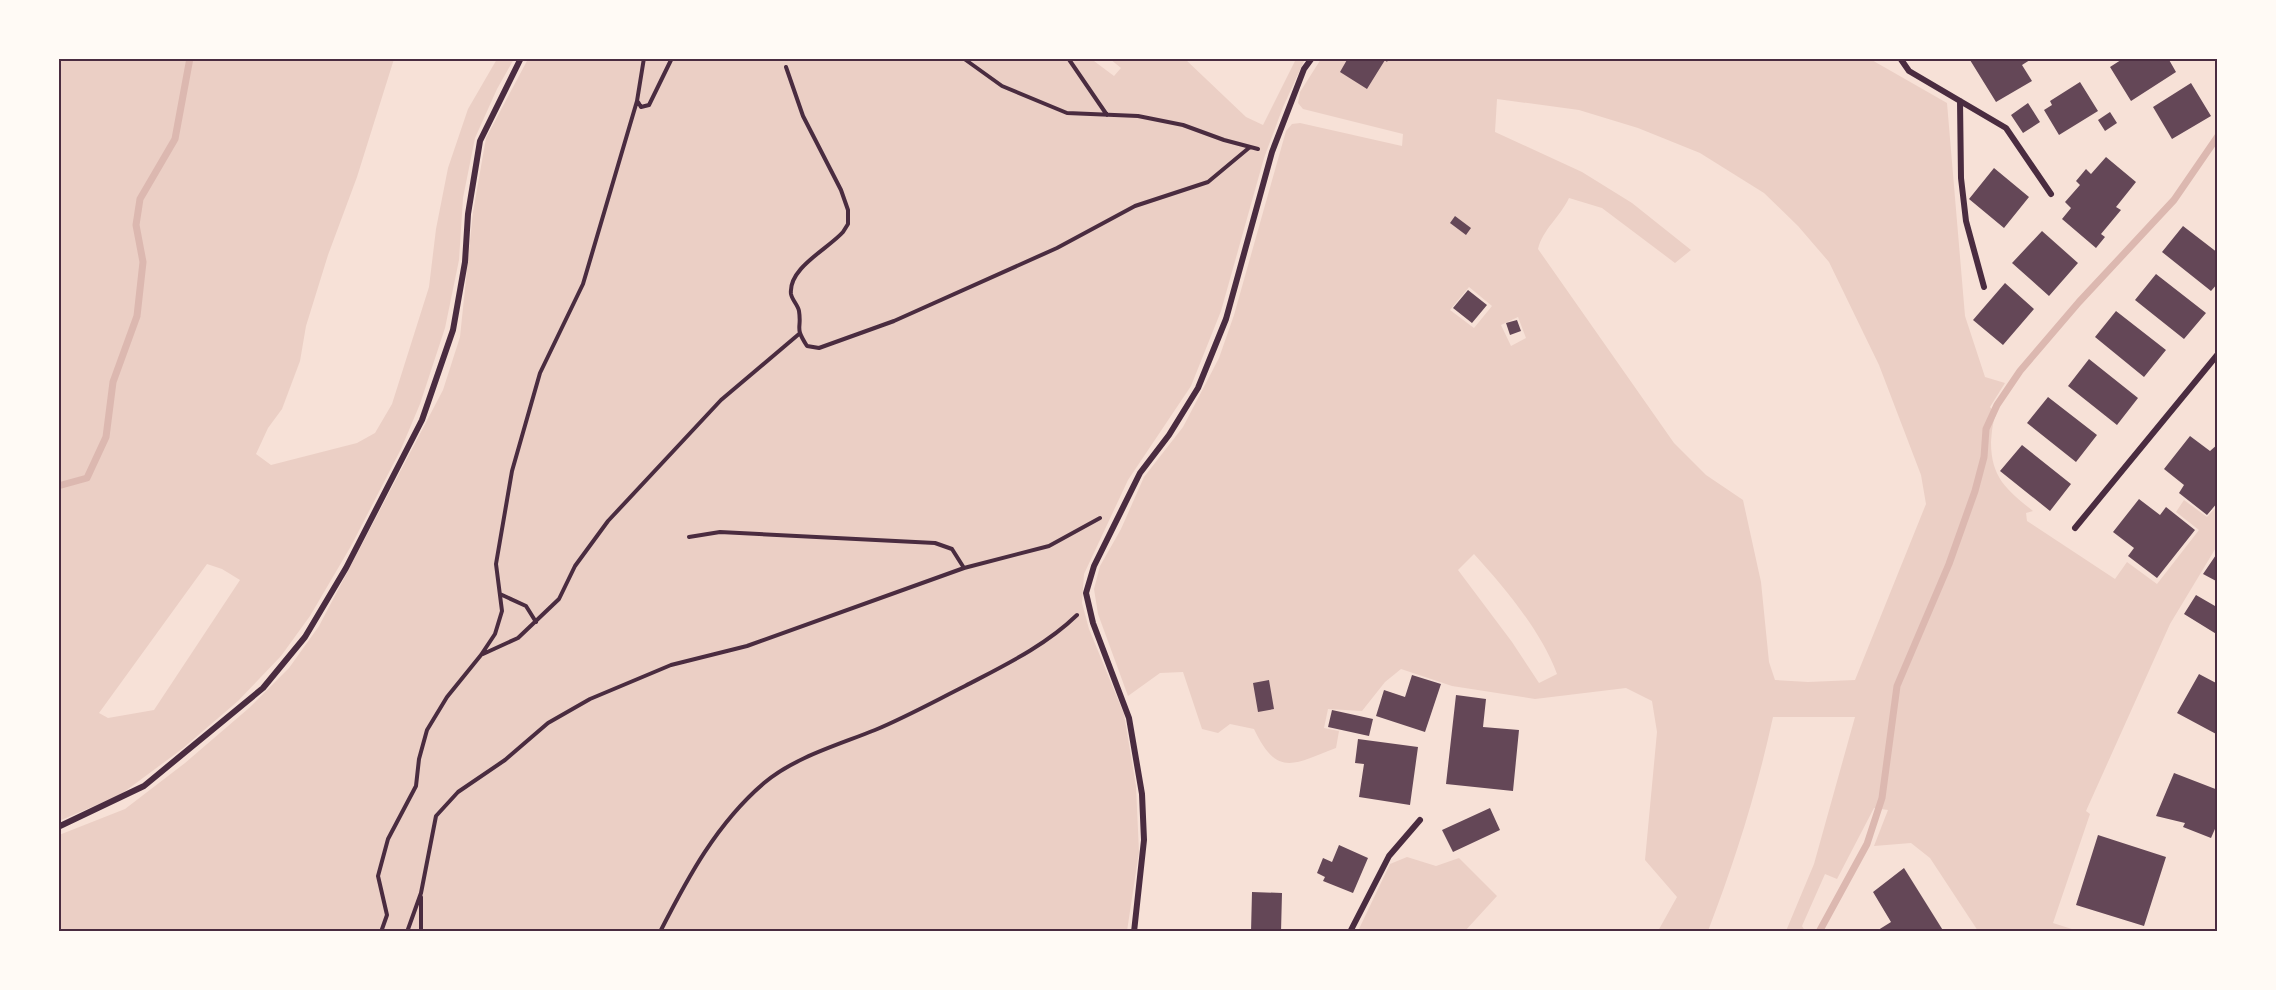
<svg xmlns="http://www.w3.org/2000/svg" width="2276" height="990" viewBox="0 0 2276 990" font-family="Cabin,sans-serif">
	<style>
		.green { fill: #ebcfc5; fill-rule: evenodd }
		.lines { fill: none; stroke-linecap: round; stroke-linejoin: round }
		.stream { stroke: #dcb8b0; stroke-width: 7 }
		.building { fill: #644757 }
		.path { stroke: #4a2c40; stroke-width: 4 }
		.minor { stroke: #4a2c40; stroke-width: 6 }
		.neatline { fill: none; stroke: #4a2c40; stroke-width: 2 }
	</style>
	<rect width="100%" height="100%" fill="#f7e1d7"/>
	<path class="green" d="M 1090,58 L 1114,76 L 1121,68 L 1110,59 L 1185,59 L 1246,117 L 1263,125 L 1296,59 L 1305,59 L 1283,107 L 1264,158 L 1221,311 L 1191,386 L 1128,480 L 1084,574 L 1082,603 L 1089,629 L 1124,714 L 1136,786 L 1139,852 L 1127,931 L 59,932 L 59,835 L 125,809 L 185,763 L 249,708 L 289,668 L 319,626 L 443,390 L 460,337 L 473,212 L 486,138 L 528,59 Z
		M 59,59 L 394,59 L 357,177 L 328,255 L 306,326 L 300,361 L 282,409 L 268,428 L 256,454 L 271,465 L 357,443 L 375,433 L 392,404 L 429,287 L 436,229 L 448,168 L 468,109 L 497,59 L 514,59 L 497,89 L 475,138 L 463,198 L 459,260 L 445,328 L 420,404 L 401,449 L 351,546 L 310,616 L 281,656 L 238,701 L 182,749 L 120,795 L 59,821 ZM 207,564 L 222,569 L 240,580 L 154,710 L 108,718 L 99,713 Z
		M 1321,59 L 1870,59 L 1947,103 L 1965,316 L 1985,377 L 2005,383 L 1990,407 L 1996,415 C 1992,424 1992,432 1991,442 C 1991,478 2007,490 2033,511 L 2026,513 L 2027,521 L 2115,579 L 2127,562 L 2157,584 L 2199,530 L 2176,512 L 2184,500 L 2207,517 L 2217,506 L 2217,546 L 2170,624 L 2086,811 L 2090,814 L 2053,923 L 2078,931 L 1978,931 L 1930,858 L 1911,843 L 1874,846 L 1888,810 L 1874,808 L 1837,879 L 1825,874 L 1802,926 L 1805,931 L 1786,931 L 1814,864 L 1855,717 L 1773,717 C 1757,791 1735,861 1708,931 L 1658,931 L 1677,897 L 1645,860 L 1657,732 L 1652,701 L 1626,688 L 1535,699 L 1452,686 L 1401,669 L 1385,682 L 1362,711 L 1328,709 L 1324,728 L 1339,731 L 1336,748 C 1294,764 1277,778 1254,729 L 1230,724 L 1218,733 L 1202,729 L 1183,672 L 1160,673 L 1128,696 L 1098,614 L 1094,589 L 1100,566 L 1121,529 L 1144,477 L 1183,427 L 1219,358 L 1234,315 L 1286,131 L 1292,124 L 1300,123 L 1402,146 L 1403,134 L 1303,109 L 1298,103 L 1300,92 ZM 1497,99 L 1579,110 L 1638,128 L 1700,153 L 1764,193 L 1798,226 L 1829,262 L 1879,365 L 1921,475 L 1926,504 L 1855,680 L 1808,682 L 1775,680 L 1769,662 L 1761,582 L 1743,500 L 1706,475 L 1674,443 L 1538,249 C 1543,229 1560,217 1569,198 L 1602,208 L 1675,263 L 1691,250 L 1632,203 L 1582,172 L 1495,132 ZM 1469,287 L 1492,306 L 1474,328 L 1450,310 ZM 1518,317 L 1526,338 L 1511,346 L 1501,325 ZM 1474,554 C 1505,588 1541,631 1557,674 L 1539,683 L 1512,642 L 1458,570 Z
		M 1407,857 L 1436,866 L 1459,858 L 1497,896 L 1465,931 L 1358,931 L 1390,864 Z"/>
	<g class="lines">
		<path class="stream" d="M 58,486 L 87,478 L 106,437 L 113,382 L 137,316 L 143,262 L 136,225 L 140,199 L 175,139 L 190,58
			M 1819,932 L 1867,844 L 1882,798 L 1897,686 L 1949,564 L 1975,491 L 1984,457 L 1986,429 L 1997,405 L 2020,371 L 2079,302 L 2174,200 L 2218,136"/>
	</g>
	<path class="building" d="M 1348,58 L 1389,58 L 1387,62 L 1385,60 L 1367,89 L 1340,72 Z
		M 1974,58 L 2033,58 L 2022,65 L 2032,81 L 1996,102 L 1970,60 Z
		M 2124,58 L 2168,58 L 2176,72 L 2131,101 L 2110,67 Z
		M 2080,82 L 2098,111 L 2059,135 L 2044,110 L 2052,105 L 2050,101 Z
		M 2191,83 L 2211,116 L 2172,139 L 2153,107 Z
		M 2028,103 L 2040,122 L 2023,133 L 2011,115 Z
		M 2110,112 L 2117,123 L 2105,131 L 2098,120 Z
		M 2106,157 L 2136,182 L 2116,207 L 2121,210 L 2101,234 L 2105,237 L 2096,248 L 2062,219 L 2071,208 L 2065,202 L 2080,185 L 2076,181 L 2086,169 L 2091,174 Z
		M 1994,168 L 2029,197 L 2004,228 L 1969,199 Z
		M 1455,216 L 1471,228 L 1466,235 L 1450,223 Z
		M 2183,226 L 2218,253 L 2218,283 L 2211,291 L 2162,252 Z
		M 2042,231 L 2078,263 L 2049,296 L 2012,263 Z
		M 2156,274 L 2206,313 L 2184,339 L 2135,300 Z
		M 2005,283 L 2034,309 L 2003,345 L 1973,320 Z
		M 1468,290 L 1487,305 L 1472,323 L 1453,308 Z
		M 2116,311 L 2166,350 L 2144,377 L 2095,337 Z
		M 1517,320 L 1521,331 L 1510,335 L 1506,323 Z
		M 2089,359 L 2138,398 L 2117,425 L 2068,386 Z
		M 2048,397 L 2097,435 L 2076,462 L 2027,423 Z
		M 2190,436 L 2210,451 L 2218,444 L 2218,502 L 2207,515 L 2179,493 L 2184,485 L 2164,469 Z
		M 2022,445 L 2071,484 L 2050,511 L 2000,471 Z
		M 2139,499 L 2160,515 L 2166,507 L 2195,530 L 2157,578 L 2128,556 L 2134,548 L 2113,532 Z
		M 2218,552 L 2218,582 L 2203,574 Z
		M 2196,595 L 2215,606 L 2218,601 L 2218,635 L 2184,614 Z
		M 2199,674 L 2218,684 L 2218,735 L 2177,713 Z
		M 1412,675 L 1441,684 L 1425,732 L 1376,716 L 1384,690 L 1405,697 Z
		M 1269,680 L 1274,709 L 1258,712 L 1253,683 Z
		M 1456,695 L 1486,699 L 1483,727 L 1519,730 L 1513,791 L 1446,784 Z
		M 1332,710 L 1373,719 L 1369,736 L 1328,727 Z
		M 1358,739 L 1418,747 L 1410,805 L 1359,797 L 1364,764 L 1355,763 Z
		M 2174,773 L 2218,790 L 2218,822 L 2211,838 L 2183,827 L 2185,823 L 2156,816 Z
		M 1490,808 L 1500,830 L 1453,852 L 1442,830 Z
		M 2098,835 L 2166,857 L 2144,926 L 2076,905 Z
		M 1339,845 L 1368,858 L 1353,893 L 1323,881 L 1325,877 L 1317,873 L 1323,858 L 1332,862 Z
		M 1904,868 L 1944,932 L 1875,932 L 1891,922 L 1873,892 Z
		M 1252,892 L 1282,893 L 1281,932 L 1251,932 Z"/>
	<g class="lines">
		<path class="path" d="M 963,58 L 1002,86 L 1067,113 L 1138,116 L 1183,125 L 1224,140 L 1258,149
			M 1068,58 L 1107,115
			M 786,67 L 803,116 L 841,190 L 848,210 L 848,224 L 843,232 C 828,249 788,268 791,294 C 792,300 798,305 799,311 C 802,330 794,326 807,346 L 819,348 L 894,321 L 1057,248 L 1135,206 L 1208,182 L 1250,147
			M 638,102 L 641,107 L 649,105 L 672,58
			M 689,537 L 720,532 L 935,543 L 952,549 L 964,568
			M 500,594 L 526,606 L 536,622
			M 483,654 L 518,638 L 559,599 L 575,566 L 608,521 L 721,400 L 799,334
			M 421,897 L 421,932
			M 381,932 L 387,915 L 378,876 L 388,839 L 416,786 L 419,759 L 427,730 L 447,697 L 481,655 L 495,634 L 502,611 L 496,564 L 512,471 L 540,373 L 583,284 L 637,101 L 644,58
			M 407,932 L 421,893 L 436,816 L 458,792 L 505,760 L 548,723 L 590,699 L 671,665 L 747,646 L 964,568 L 1049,546 L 1100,518
			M 660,932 C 688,877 717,823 764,783 C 795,757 838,745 875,730 C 906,717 935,701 965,686 C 1005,665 1045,646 1077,615"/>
		<path class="minor" d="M 1900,58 L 1909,71 L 2006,128 L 2051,194
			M 1960,101 L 1961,178 L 1966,221 L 1984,287
			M 2075,528 L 2218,354
			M 58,827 L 144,786 L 263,688 L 305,637 L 346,568 L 422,420 L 453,330 L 465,262 L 468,214 L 480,141 L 521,58
			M 1134,932 L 1144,840 L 1142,794 L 1129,718 L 1093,623 L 1086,593 L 1094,566 L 1140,473 L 1169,435 L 1198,388 L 1226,319 L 1272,152 L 1304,69 L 1312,58
			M 1350,932 L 1389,856 L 1420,820"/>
	</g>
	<rect width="2276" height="990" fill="none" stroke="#fffaf5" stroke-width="120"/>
	<rect x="60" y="60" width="2156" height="870" class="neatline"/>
</svg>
